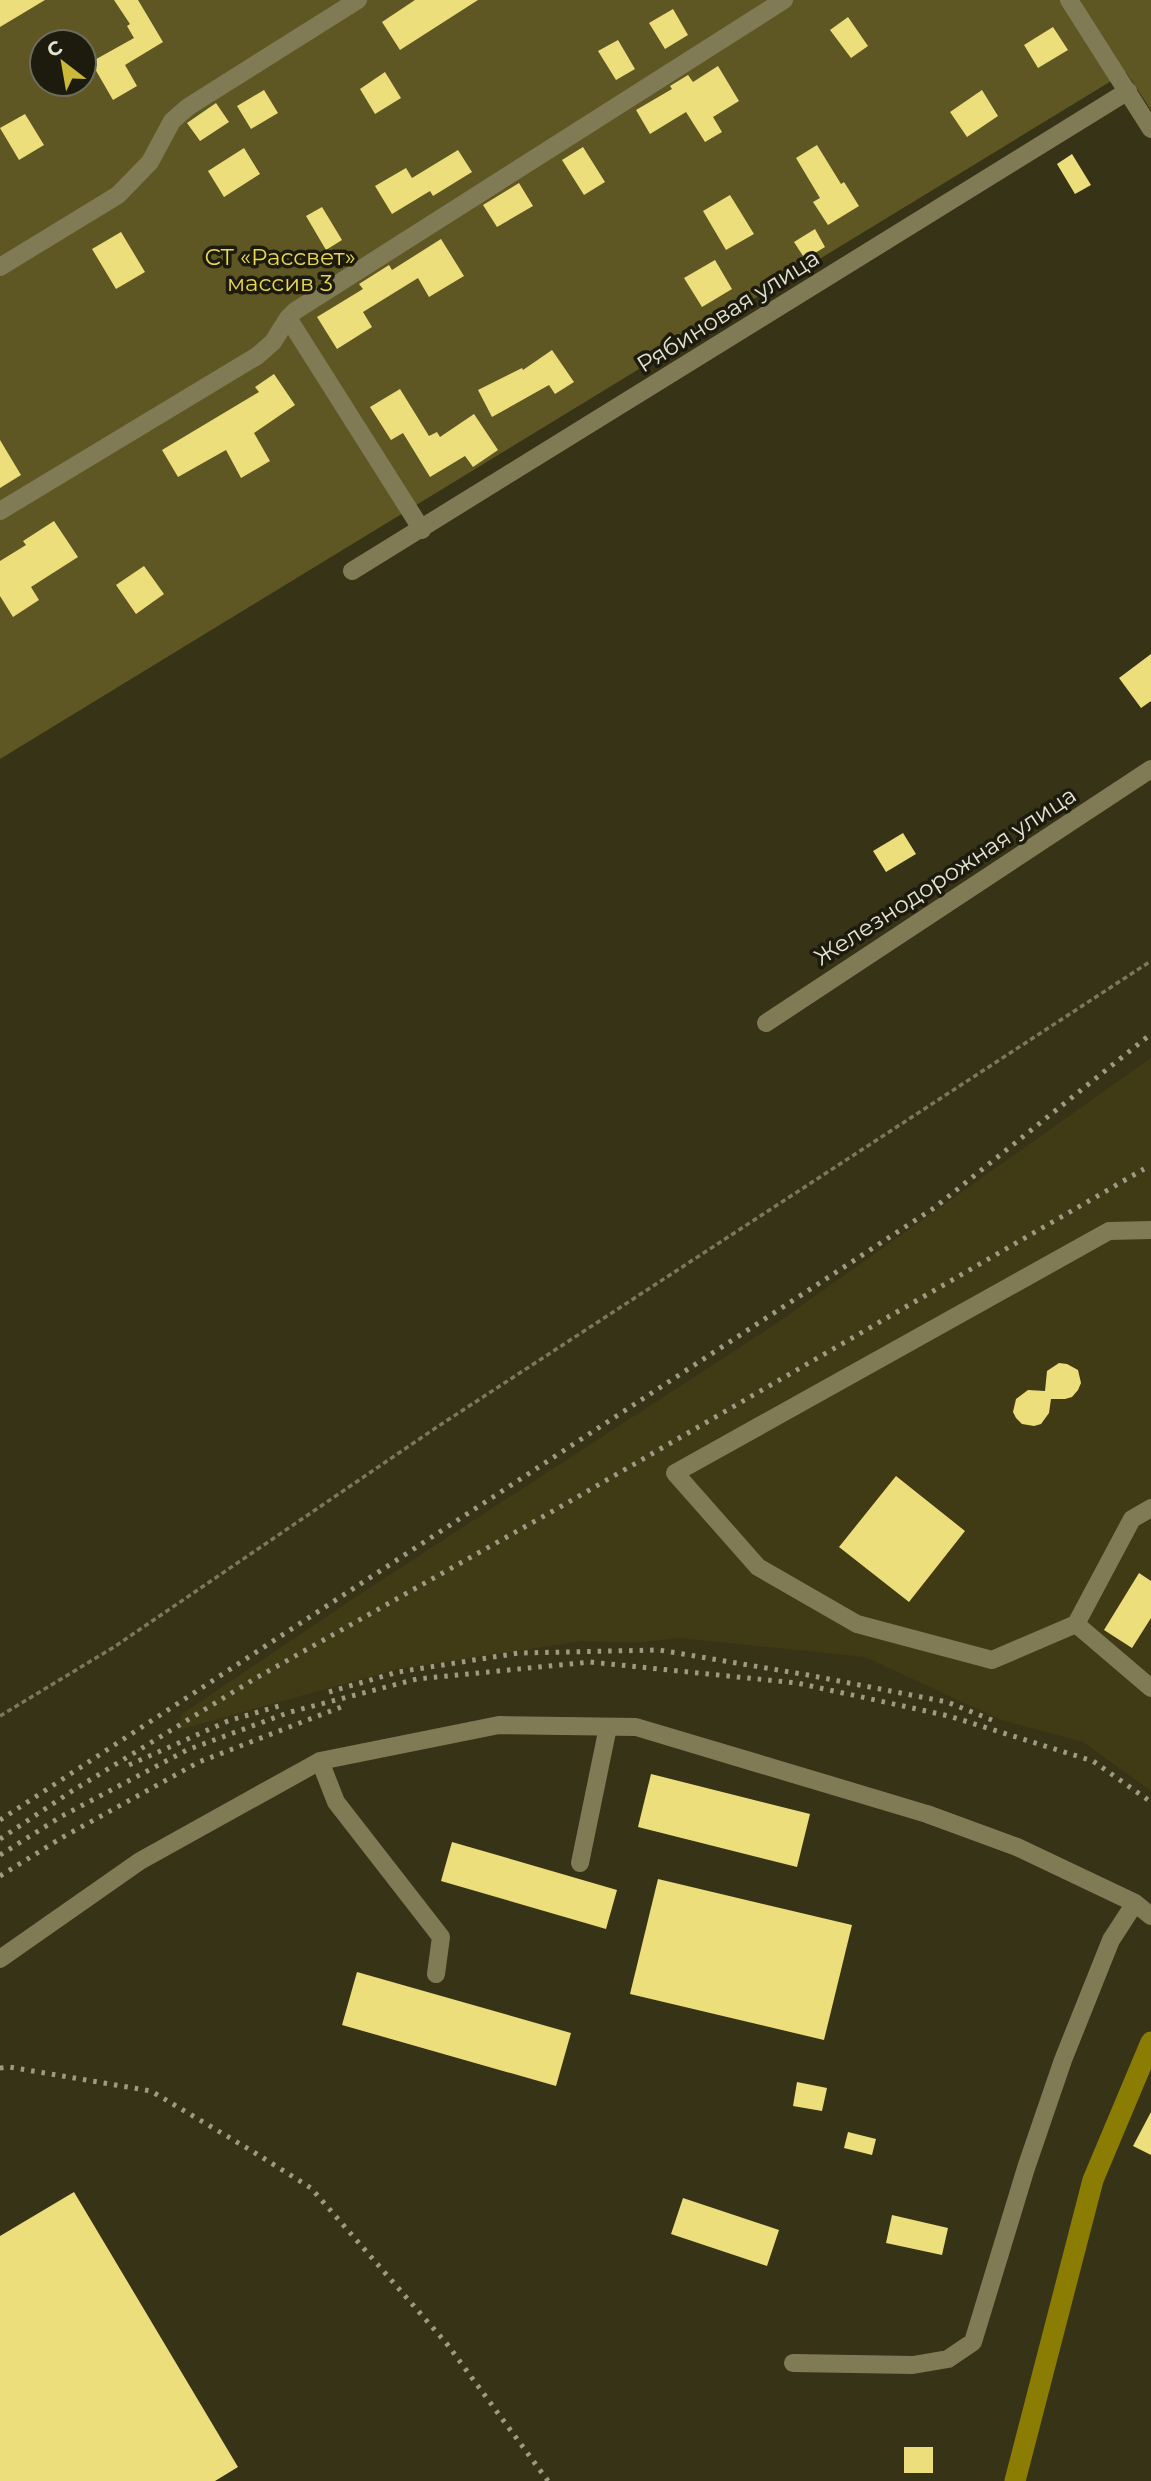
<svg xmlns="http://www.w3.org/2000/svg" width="1151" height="2481" viewBox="0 0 1151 2481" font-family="Montserrat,sans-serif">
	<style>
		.built { fill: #403a15 }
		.green { fill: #5f5723; fill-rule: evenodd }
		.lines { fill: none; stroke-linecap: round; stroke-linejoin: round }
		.canal { stroke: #8b7c03; stroke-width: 21 }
		.building { fill: #edde7c }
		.path { stroke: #7b7860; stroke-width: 3.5; stroke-dasharray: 5 3.5; stroke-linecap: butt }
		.minor { stroke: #817b55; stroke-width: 18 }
		.rail { stroke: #9e9b85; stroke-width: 5; stroke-dasharray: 3.5 7; stroke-linecap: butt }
		.labels { text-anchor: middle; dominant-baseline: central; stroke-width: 7; stroke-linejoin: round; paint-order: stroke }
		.park-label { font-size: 23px; fill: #ead752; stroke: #1c1b0e }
		.street-label { font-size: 23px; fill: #e5e3d2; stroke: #1c1b0e }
	</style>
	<rect width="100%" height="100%" fill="#373316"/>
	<path class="built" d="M 1151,1058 L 1151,1791 L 1083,1742 L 1001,1720 L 865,1657 L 680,1638 L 637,1643 L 583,1641 L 398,1669 L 179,1730 L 182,1714 L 354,1598 L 774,1325 Z"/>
	<path class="green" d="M 0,0 L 1151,0 L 1151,110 L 1126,72 L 0,759 ZM 42,42 L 84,42 L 84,84 L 42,84 Z"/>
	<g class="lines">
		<path class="canal" d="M 1015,2481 L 1093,2180 L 1151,2042"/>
	</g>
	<path class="building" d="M 0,0 L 45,0 L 0,27 Z
		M 114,0 L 138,0 L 163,42 L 125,65 L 137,86 L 113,100 L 91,62 L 134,38 L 127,26 L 130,24 Z
		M 415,0 L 478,0 L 400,50 L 382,22 Z
		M 673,9 L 688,35 L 665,49 L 649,23 Z
		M 848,17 L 868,46 L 851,58 L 830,30 Z
		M 1053,27 L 1068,50 L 1038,68 L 1024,45 Z
		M 618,40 L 635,69 L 616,80 L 598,51 Z
		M 718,66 L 739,101 L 713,117 L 722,132 L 705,142 L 686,112 L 650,134 L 636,110 L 672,89 L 670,86 L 688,75 L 693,82 Z
		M 385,72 L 401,98 L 375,114 L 360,89 Z
		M 264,90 L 278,113 L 251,129 L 237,106 Z
		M 982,90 L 998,116 L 967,137 L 950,112 Z
		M 216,103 L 229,122 L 200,141 L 187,123 Z
		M 25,114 L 44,145 L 19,160 L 0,128 Z
		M 817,145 L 841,184 L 844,182 L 859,206 L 828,225 L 813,202 L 820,198 L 796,158 Z
		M 583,147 L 605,182 L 584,195 L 562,160 Z
		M 244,148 L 260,174 L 224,197 L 208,171 Z
		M 458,150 L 472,172 L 433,196 L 430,191 L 392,214 L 375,186 L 406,168 L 412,178 Z
		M 1072,154 L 1091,185 L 1075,194 L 1057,164 Z
		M 519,183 L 533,206 L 497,227 L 483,205 Z
		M 730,195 L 754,234 L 726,250 L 703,211 Z
		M 322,207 L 342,240 L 326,250 L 306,216 Z
		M 815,229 L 825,247 L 805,259 L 794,242 Z
		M 121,232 L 145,272 L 116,289 L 92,249 Z
		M 441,239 L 464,276 L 429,297 L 418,278 L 363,312 L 372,327 L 337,349 L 317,317 L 363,289 L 359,284 L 389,265 L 392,270 Z
		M 715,260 L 732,289 L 702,307 L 684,278 Z
		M 552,350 L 574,382 L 555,394 L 549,385 L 492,417 L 478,390 L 522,368 L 523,370 Z
		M 274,374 L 295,405 L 254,433 L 270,461 L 241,478 L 226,450 L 178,477 L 162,450 L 259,392 L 255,387 Z
		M 400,389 L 429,436 L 437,432 L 440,437 L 474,414 L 498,450 L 473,467 L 465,456 L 430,477 L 403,433 L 391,440 L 370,407 Z
		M 0,440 L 21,475 L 0,488 Z
		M 54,521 L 78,557 L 31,587 L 39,600 L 13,617 L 0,596 L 0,561 L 26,545 L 23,541 Z
		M 144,566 L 164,594 L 136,614 L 116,585 Z
		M 1151,654 L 1151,701 L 1141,708 L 1119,678 Z
		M 903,833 L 916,854 L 886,872 L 873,851 Z
		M 1059,1363 L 1067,1364 L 1078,1370 L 1081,1383 L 1078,1390 L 1072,1397 L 1065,1399 L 1051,1399 L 1049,1413 L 1041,1424 L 1034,1426 L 1022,1424 L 1016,1418 L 1013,1412 L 1016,1399 L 1028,1390 L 1045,1391 L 1047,1371 Z
		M 896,1476 L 965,1531 L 909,1602 L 839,1547 Z
		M 1139,1573 L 1151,1581 L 1151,1618 L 1132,1648 L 1104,1630 Z
		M 651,1774 L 810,1814 L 797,1867 L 638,1827 Z
		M 452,1842 L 617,1890 L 606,1929 L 441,1881 Z
		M 658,1879 L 852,1925 L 824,2040 L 630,1994 Z
		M 357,1972 L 571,2033 L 556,2086 L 342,2025 Z
		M 797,2082 L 827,2088 L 822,2111 L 793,2106 Z
		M 1151,2112 L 1151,2155 L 1133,2146 Z
		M 848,2132 L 876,2139 L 872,2155 L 844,2148 Z
		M 74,2192 L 238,2467 L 215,2481 L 0,2481 L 0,2236 Z
		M 683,2198 L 779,2230 L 767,2266 L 671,2234 Z
		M 892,2215 L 948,2228 L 942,2255 L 886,2243 Z
		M 904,2447 L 933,2447 L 933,2473 L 904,2473 Z"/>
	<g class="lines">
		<path class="path" d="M 0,1716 L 114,1647 L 437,1427 L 1151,961"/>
		<path class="minor" d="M 1069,0 L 1151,129
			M 0,267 L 118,195 L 150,162 L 172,121 L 188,107 L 358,0
			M 0,511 L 257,356 L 273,342 L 288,318
			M 422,530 L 288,318 L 295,311 L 784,0
			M 352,571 L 1128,91
			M 766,1023 L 1151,769
			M 1151,1508 L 1132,1519 L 1076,1624 L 1151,1688
			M 1076,1624 L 992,1660 L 857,1624 L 758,1567 L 675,1473 L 1109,1231 L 1151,1230
			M 320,1761 L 336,1802 L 441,1937 L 436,1974
			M 580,1863 L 608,1727
			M 0,1959 L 140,1861 L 320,1761 L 499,1725 L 636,1727 L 927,1814 L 1017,1847 L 1135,1903 L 1151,1916
			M 793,2363 L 913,2365 L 948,2359 L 973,2342 L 1026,2168 L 1063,2060 L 1111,1940 L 1135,1903"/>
		<path class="rail" d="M 329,1692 L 398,1672 L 519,1653 L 659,1650 L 808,1675 L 947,1702 L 992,1720
			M 129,1765 L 228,1721 L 282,1705
			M 0,1820 L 934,1208 L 1151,1034
			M 0,1839 L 72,1791 L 256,1678 L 560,1507 L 1144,1169
			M 0,1855 L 62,1816 L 187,1750 L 290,1712 L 417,1679 L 590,1662 L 797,1683 L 949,1716 L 1093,1761 L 1151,1802
			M 0,1876 L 63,1837 L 199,1762 L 341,1707
			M 0,2068 L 9,2067 L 151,2091 L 252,2151 L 311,2188 L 447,2344 L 548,2481"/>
	</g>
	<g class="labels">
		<g class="park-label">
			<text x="280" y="257">СТ «Рассвет»<tspan x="280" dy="26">массив 3</tspan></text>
		</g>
		<g class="street-label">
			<text transform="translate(728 311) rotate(-32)">Рябиновая улица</text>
			<text transform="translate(945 876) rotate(-33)">Железнодорожная улица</text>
		</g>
	</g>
	<g transform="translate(63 63) rotate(329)"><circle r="33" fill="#1c1b0e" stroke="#6c6b5c" stroke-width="2"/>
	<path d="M0-5L12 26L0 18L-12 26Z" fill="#ccb939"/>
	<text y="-10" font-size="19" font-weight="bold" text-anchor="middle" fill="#e5e3d2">С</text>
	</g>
</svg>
